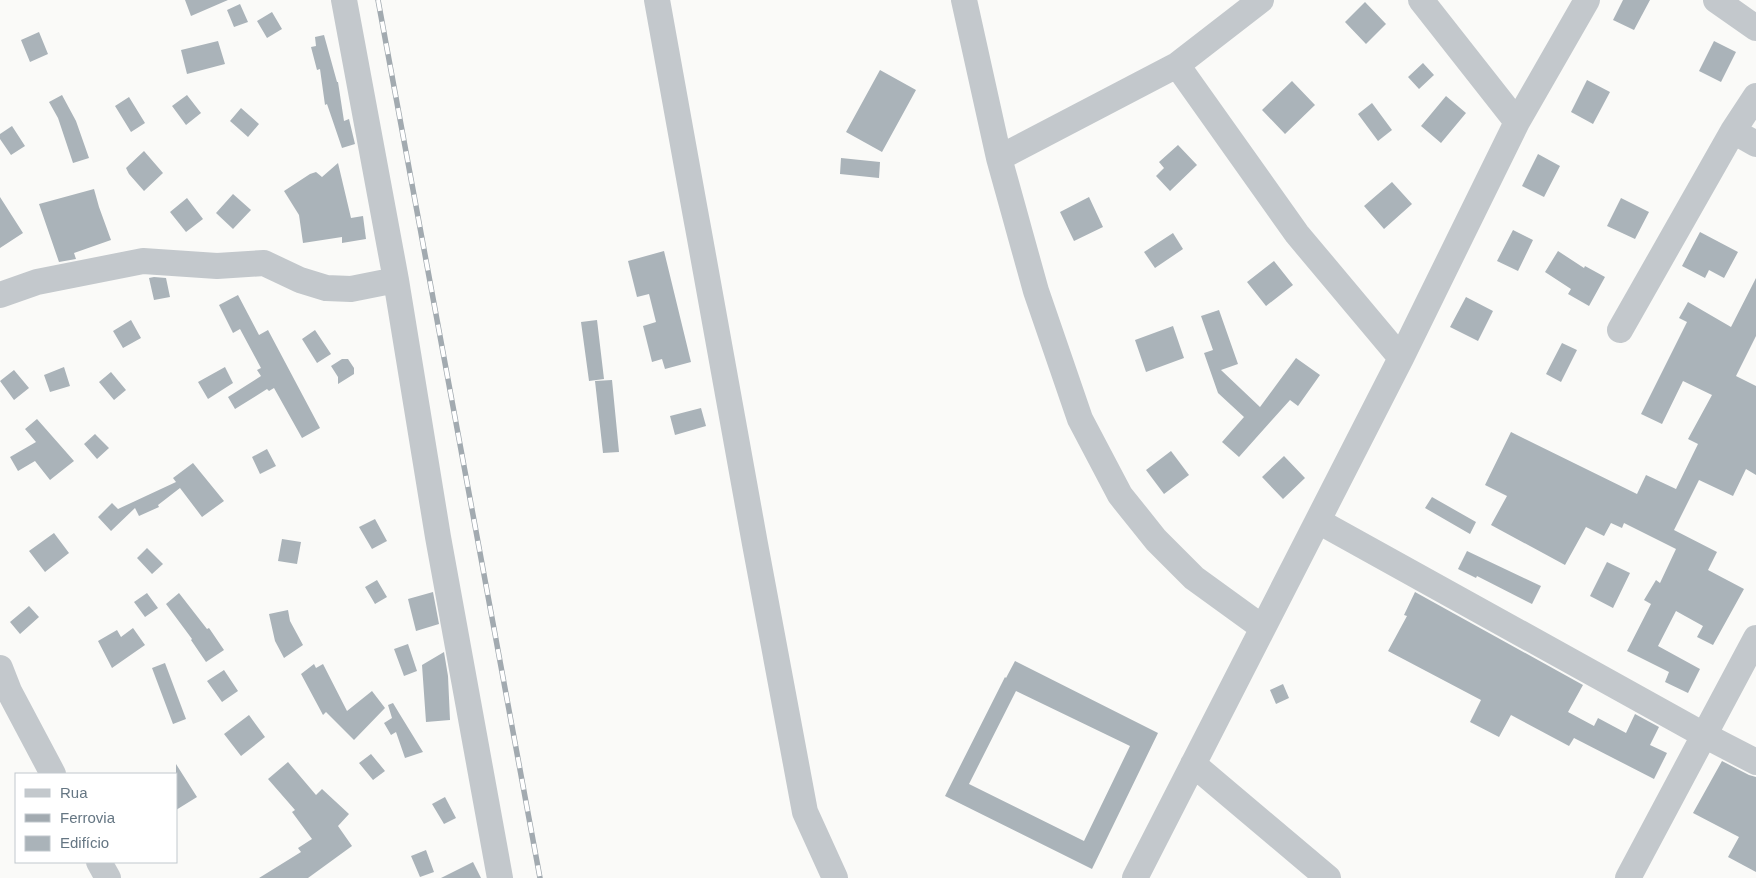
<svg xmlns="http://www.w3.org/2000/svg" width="1756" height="878" viewBox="0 0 1756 878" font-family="Helvetica,sans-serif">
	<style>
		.building { fill: #aab3b9; fill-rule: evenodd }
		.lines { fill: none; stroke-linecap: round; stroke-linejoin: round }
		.minor { stroke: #c3c8cc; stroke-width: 26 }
		.rail-casing { stroke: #a2aab0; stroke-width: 5.5 }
		.rail { stroke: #fff; stroke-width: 4; stroke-dasharray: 11; stroke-linecap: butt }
	</style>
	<rect width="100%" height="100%" fill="#fafaf8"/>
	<path class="building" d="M 185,0 L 228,0 L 191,16 Z
		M 1623,0 L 1650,0 L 1634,30 L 1613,20 Z
		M 1365,2 L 1386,24 L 1366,44 L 1345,22 Z
		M 240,4 L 248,22 L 234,27 L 227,10 Z
		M 272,12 L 282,29 L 267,38 L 257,21 Z
		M 39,32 L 48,54 L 30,62 L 21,40 Z
		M 324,35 L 337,82 L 338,82 L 344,121 L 349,119 L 355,144 L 342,148 L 327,104 L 325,105 L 320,69 L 317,70 L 311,47 L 316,46 L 315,37 Z
		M 218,41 L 225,64 L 187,74 L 181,50 Z
		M 1714,41 L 1736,52 L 1721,82 L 1699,71 Z
		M 1423,63 L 1434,75 L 1419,89 L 1408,77 Z
		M 880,70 L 916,90 L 882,152 L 846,132 Z
		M 1587,80 L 1610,92 L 1593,124 L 1571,112 Z
		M 1292,81 L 1315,105 L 1285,134 L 1262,110 Z
		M 62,95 L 76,121 L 89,158 L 73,163 L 58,118 L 49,102 Z
		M 187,95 L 201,113 L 186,125 L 172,106 Z
		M 1446,96 L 1466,113 L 1441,143 L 1421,126 Z
		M 129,97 L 145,123 L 131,132 L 115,106 Z
		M 1372,103 L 1392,130 L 1378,141 L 1358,114 Z
		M 241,108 L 259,124 L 248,137 L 230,121 Z
		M 12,126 L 25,146 L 11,155 L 0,139 L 0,134 Z
		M 1178,145 L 1197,165 L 1170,191 L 1156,176 L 1164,168 L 1159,162 Z
		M 144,151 L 163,173 L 144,191 L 129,174 L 126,168 Z
		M 1538,154 L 1560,166 L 1544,197 L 1522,186 Z
		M 841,158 L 880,162 L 879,178 L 840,174 Z
		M 338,163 L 351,218 L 363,216 L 366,239 L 342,243 L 342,237 L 303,243 L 299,215 L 284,191 L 310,174 L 316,172 L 322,177 Z
		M 1392,182 L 1412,204 L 1384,229 L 1364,206 Z
		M 94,189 L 99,207 L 111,240 L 74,253 L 76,259 L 59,262 L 39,204 Z
		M 233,194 L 251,210 L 233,229 L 216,213 Z
		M 0,197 L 23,233 L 0,248 Z
		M 1089,197 L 1103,227 L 1074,241 L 1060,212 Z
		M 187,198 L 203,219 L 186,232 L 170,212 Z
		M 1621,198 L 1649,212 L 1635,239 L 1607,226 Z
		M 1513,230 L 1533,240 L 1518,271 L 1497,261 Z
		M 1700,232 L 1738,252 L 1724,278 L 1709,270 L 1705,278 L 1682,266 Z
		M 1173,233 L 1183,249 L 1155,268 L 1144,252 Z
		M 664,251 L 691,362 L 665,369 L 662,359 L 652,362 L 643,326 L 656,322 L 649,294 L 637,297 L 628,261 Z
		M 1558,251 L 1584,268 L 1585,266 L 1605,277 L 1589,306 L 1568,294 L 1571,289 L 1545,272 Z
		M 1274,261 L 1293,285 L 1266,306 L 1247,282 Z
		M 154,277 L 166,278 L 170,297 L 154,300 L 149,278 Z
		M 1756,278 L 1756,336 L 1736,376 L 1756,386 L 1756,475 L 1746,469 L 1733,496 L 1699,480 L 1674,530 L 1717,552 L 1708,570 L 1744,589 L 1713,645 L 1697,637 L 1703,626 L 1676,611 L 1658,646 L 1700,669 L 1688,693 L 1665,682 L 1669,672 L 1627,651 L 1651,604 L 1644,600 L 1656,580 L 1660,583 L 1676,549 L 1624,523 L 1622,528 L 1611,523 L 1604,536 L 1586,527 L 1565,565 L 1491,525 L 1507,496 L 1485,485 L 1511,432 L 1637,494 L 1646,475 L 1676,489 L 1698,444 L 1688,439 L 1712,395 L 1683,381 L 1662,424 L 1641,414 L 1687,322 L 1679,318 L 1688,302 L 1731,327 Z
		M 238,295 L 259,335 L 268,330 L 320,428 L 302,438 L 274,388 L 269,391 L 267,389 L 235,409 L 228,397 L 261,376 L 257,370 L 261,368 L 240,329 L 233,333 L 219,305 Z
		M 1466,297 L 1493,311 L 1478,341 L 1450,327 Z
		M 1219,310 L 1238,364 L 1221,370 L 1260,407 L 1296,358 L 1320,375 L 1298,406 L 1290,400 L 1239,457 L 1222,442 L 1244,417 L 1218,393 L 1204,353 L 1213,350 L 1201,316 Z
		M 131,320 L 141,338 L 123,348 L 113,331 Z
		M 597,320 L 604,379 L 589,381 L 581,322 Z
		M 1173,326 L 1184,358 L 1146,372 L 1135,340 Z
		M 315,330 L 331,354 L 317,363 L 302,339 Z
		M 1562,343 L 1577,350 L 1561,382 L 1546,374 Z
		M 342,359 L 348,359 L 354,368 L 354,374 L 338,384 L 338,377 L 331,366 Z
		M 64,367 L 70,386 L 50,392 L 44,375 Z
		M 225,367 L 233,383 L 208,399 L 198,382 Z
		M 14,370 L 29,388 L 14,400 L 0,381 Z
		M 111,372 L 126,390 L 114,400 L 99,382 Z
		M 612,380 L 619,452 L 603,453 L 595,381 Z
		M 701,408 L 706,426 L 675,435 L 670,416 Z
		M 37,419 L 74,461 L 50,480 L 35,461 L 18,471 L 10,457 L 36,442 L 25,429 Z
		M 95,434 L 109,448 L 97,459 L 84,444 Z
		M 267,449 L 276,466 L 260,474 L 252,457 Z
		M 1171,451 L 1189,475 L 1164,494 L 1146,470 Z
		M 1284,456 L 1305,478 L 1283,499 L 1262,477 Z
		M 193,463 L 224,501 L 202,517 L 180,488 L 158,505 L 159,507 L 139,516 L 135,508 L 111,531 L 98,517 L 112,503 L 118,509 L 176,482 L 173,478 Z
		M 1432,497 L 1476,522 L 1470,534 L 1425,508 Z
		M 375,519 L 387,541 L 372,549 L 359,527 Z
		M 54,533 L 69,553 L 45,572 L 29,551 Z
		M 282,539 L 301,542 L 297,564 L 278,561 Z
		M 147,548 L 163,564 L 152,574 L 137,558 Z
		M 1467,551 L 1541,586 L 1532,604 L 1477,576 L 1476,578 L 1458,569 Z
		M 1607,562 L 1630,573 L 1613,608 L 1590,596 Z
		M 377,580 L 387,597 L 375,604 L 365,587 Z
		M 433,592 L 439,624 L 416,631 L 408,599 Z
		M 1415,592 L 1583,685 L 1568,712 L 1594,726 L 1598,718 L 1626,733 L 1635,714 L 1659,727 L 1650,745 L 1667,753 L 1654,779 L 1574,738 L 1569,746 L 1511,715 L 1499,737 L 1470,722 L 1481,700 L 1388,651 L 1407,616 L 1404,615 Z
		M 147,593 L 158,608 L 145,617 L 134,602 Z
		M 179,593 L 207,629 L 209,628 L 224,650 L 206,662 L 191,640 L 192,639 L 166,604 Z
		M 29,606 L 39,617 L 20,634 L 10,622 Z
		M 288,610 L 290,621 L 303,645 L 284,658 L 275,641 L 269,614 Z
		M 133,628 L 145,645 L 112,668 L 98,641 L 117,630 L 121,637 Z
		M 408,644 L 417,671 L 404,676 L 394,649 Z
		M 444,652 L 448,676 L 450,720 L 426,722 L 422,665 Z
		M 1015,661 L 1158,733 L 1092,869 L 945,796 L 1005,677 L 1006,678 ZM 1016,691 L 1130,746 L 1084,841 L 969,784 Z
		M 165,663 L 186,719 L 173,724 L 152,668 Z
		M 314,664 L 316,668 L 323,664 L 347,711 L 372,691 L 385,708 L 354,740 L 326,712 L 323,715 L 301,674 Z
		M 224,670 L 238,691 L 222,702 L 207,681 Z
		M 1283,684 L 1289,698 L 1276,704 L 1270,690 Z
		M 393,703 L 399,713 L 423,752 L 405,758 L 396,732 L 391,735 L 384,723 L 392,718 L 388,705 Z
		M 249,715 L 265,737 L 241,756 L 224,734 Z
		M 371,754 L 385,771 L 373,780 L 359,763 Z
		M 1722,761 L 1749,775 L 1756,777 L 1756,872 L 1728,857 L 1739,837 L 1693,813 Z
		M 288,762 L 316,795 L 322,789 L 349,814 L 338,826 L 352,846 L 308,878 L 259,878 L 301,852 L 298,848 L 312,839 L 292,812 L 295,810 L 268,779 Z
		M 176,764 L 197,797 L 176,810 Z
		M 445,797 L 456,818 L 444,824 L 432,804 Z
		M 426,850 L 434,872 L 420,877 L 411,856 Z
		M 473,862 L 481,878 L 441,878 Z"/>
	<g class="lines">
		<path class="minor" d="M 344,0 L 396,280 L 438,537 L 500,878
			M 657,0 L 755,544 L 805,812 L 835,878
			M 964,0 L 999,158 L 1036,291 L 1080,419 L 1120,495 L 1156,540 L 1194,578 L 1263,628
			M 1421,0 L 1517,122
			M 1716,0 L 1756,28
			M 1177,65 L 1297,234 L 1401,358
			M 1733,131 L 1756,144
			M 999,158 L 1177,65 L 1261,0
			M 0,295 L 37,282 L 143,261 L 217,266 L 264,263 L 300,280 L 326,288 L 351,289 L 396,280
			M 1620,330 L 1733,131 L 1756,96
			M 1318,521 L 1704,735 L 1756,762
			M 0,668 L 9,691 L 53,774
			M 1193,764 L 1328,878
			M 99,862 L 108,878
			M 1135,878 L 1401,358 L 1517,122 L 1587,0
			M 1628,878 L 1756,638"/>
		<defs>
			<path id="rail" d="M 378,0 L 540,878"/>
		</defs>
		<use href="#rail" class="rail-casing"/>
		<use href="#rail" class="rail"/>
	</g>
	<rect x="15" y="773" width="162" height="90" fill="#ffffff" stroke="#c1c8cd"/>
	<rect x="25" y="789" width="25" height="8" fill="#c3c8cc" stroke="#c1c8cd"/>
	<text x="60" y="798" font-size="15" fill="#657683">Rua</text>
	<rect x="25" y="814" width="25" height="8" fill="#a2aab0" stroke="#c1c8cd"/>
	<text x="60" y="823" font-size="15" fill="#657683">Ferrovia</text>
	<rect x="25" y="836" width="25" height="15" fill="#aab3b9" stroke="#c1c8cd"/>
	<text x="60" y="848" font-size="15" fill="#657683">Edifício</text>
</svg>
